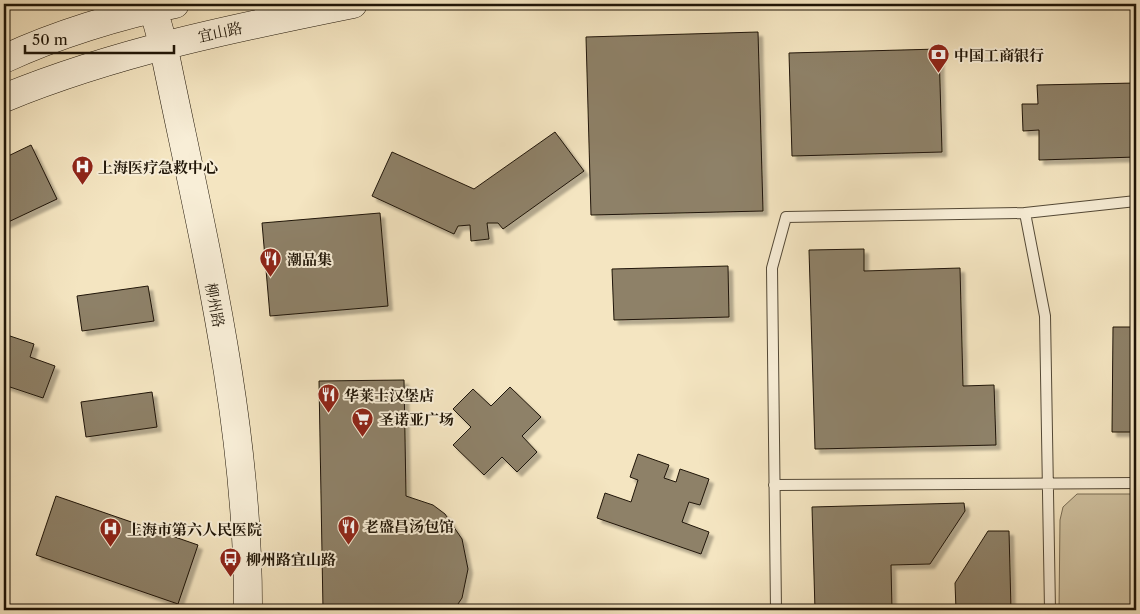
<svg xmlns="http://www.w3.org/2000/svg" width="1140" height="614" viewBox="0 0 1140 614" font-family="'Libre Caslon Text','Noto Serif SC',serif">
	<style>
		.green { fill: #d0c2a1; stroke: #786c54 }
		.building { fill: #8e8168; stroke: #1f1507; filter: url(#shadow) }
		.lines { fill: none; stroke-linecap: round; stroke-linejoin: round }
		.lane-casing { stroke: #544936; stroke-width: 12 }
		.secondary-casing { stroke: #1f1507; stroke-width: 29 }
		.lane { stroke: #f8eed7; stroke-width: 10 }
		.secondary { stroke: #f8eed7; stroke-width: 28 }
		.labels { text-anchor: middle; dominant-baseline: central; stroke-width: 4; stroke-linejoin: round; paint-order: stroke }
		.street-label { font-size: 15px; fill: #1f1507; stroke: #f8eed7 }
		.poi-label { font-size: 15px; font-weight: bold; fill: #1f1507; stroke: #f8eed7; text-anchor: start }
	</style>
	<defs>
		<filter id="shadow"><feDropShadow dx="4.5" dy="4.5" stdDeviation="1" flood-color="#0004"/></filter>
	</defs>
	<rect width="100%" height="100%" fill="#f4e5c1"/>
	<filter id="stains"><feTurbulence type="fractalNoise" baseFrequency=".004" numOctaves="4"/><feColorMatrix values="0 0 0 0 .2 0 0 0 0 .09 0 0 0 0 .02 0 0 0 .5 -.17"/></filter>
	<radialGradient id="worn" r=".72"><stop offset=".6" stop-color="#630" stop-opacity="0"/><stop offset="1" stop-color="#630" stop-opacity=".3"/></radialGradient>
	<path class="green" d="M 1077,494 L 1136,494 L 1136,610 L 1059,610 L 1060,520 L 1063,507 Z"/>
	<path class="building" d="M 758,32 L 763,211 L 591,215 L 586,37 Z
		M 939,49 L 942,152 L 792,156 L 789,53 Z
		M 1136,83 L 1136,157 L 1039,160 L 1039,130 L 1023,131 L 1022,104 L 1038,104 L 1037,85 Z
		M 555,132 L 584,171 L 503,229 L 498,223 L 487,223 L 489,239 L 471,241 L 470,225 L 458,226 L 454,234 L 372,196 L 392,152 L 474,189 Z
		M 31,145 L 57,199 L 4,224 L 4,158 Z
		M 380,213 L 388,306 L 270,316 L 262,223 Z
		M 864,249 L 864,271 L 960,268 L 963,386 L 994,385 L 996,445 L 815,449 L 809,250 Z
		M 728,266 L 729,317 L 614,320 L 612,269 Z
		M 148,286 L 154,321 L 82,331 L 77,296 Z
		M 1113,327 L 1136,327 L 1136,432 L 1112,432 Z
		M 4,334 L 34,344 L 30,357 L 55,366 L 43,398 L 4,385 Z
		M 404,380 L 406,496 L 433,505 L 445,514 L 462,539 L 468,569 L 462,598 L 454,610 L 323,610 L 319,381 Z
		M 510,387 L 541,417 L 522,436 L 537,452 L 517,472 L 502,457 L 484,475 L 453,445 L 471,427 L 453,409 L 473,389 L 491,406 Z
		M 152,392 L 157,427 L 86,437 L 81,402 Z
		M 638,454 L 669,465 L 664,478 L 676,482 L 680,469 L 709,479 L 700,505 L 689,502 L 682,522 L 709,532 L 701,554 L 597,518 L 605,493 L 631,502 L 638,480 L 630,477 Z
		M 56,496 L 198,545 L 178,604 L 36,555 Z
		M 964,503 L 965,511 L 930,564 L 891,565 L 892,610 L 815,610 L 812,507 Z
		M 988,531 L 1009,531 L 1011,610 L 934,610 L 956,610 L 955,583 Z"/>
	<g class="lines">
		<defs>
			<path id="lane" d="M 1025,213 L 1045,316 L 1050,610
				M 774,485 L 1136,483
				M 776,610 L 772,268 L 786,217 L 1025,213 L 1136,201"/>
			<path id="secondary" d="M 152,4 L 163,44 C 201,231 249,419 248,610
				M 4,59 C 55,35 120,15 175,4
				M 4,98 C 116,52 234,28 353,4"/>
		</defs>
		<use href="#lane" class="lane-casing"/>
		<use href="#secondary" class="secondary-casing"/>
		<use href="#lane" class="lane"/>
		<use href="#secondary" class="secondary"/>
	</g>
	<defs>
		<symbol id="bank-pin" viewBox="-11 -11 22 30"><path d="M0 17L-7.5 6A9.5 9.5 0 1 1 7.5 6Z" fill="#8f2418" stroke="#f8eed7"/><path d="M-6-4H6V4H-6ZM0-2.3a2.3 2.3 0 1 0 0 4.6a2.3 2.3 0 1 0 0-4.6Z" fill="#fff"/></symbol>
		<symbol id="hospital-pin" viewBox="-11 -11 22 30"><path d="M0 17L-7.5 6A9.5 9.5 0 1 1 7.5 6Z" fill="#8f2418" stroke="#f8eed7"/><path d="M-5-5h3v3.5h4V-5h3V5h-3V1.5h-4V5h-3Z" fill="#fff"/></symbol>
		<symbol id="restaurant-pin" viewBox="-11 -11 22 30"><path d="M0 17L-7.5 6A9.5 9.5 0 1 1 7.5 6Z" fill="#8f2418" stroke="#f8eed7"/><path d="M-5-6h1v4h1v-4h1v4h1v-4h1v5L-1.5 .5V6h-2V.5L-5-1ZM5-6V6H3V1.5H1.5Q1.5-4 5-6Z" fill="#fff"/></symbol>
		<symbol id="supermarket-pin" viewBox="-11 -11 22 30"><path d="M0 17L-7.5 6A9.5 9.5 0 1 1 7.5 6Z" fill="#8f2418" stroke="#f8eed7"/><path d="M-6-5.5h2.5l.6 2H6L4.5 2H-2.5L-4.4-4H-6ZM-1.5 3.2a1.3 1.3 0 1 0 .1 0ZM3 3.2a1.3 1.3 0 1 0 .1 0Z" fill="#fff"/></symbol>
		<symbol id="bus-pin" viewBox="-11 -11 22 30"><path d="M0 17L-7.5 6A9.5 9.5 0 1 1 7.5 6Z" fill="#8f2418" stroke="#f8eed7"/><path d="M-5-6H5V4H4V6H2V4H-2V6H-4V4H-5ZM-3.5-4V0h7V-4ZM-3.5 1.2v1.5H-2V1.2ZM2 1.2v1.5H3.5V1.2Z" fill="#fff"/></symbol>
	</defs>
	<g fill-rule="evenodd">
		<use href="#bank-pin" x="926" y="42" width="25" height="34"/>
		<use href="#hospital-pin" x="70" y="154" width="25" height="34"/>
		<use href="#restaurant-pin" x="258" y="246" width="25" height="34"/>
		<use href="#restaurant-pin" x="316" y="382" width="25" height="34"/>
		<use href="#supermarket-pin" x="350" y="406" width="25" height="34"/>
		<use href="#restaurant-pin" x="336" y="514" width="25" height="34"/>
		<use href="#hospital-pin" x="98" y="516" width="25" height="34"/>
		<use href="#bus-pin" x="218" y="546" width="25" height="34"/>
	</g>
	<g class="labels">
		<g class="street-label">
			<text transform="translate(220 32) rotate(-12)">宜山路</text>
			<text transform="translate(215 305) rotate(79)">柳州路</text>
		</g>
		<g class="poi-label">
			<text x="954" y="55">中国工商银行</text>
			<text x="98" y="167">上海医疗急救中心</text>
			<text x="287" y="259">潮品集</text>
			<text x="344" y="395">华莱士汉堡店</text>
			<text x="379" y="419">圣诺亚广场</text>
			<text x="364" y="526">老盛昌汤包馆</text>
			<text x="127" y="529">上海市第六人民医院</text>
			<text x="246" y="559">柳州路宜山路</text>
		</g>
	</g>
	<rect width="1140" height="614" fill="none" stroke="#f4e5c1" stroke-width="20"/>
	<rect x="5" y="5" width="1130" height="604" fill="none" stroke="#1f1507" stroke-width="2.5"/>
	<rect x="10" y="10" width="1120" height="594" fill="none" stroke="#1f1507"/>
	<path d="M25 45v8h149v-8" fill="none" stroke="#1f1507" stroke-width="2.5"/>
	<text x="32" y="45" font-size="15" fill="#1f1507" stroke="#f8eed7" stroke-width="4" paint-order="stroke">50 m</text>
	<rect width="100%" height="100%" filter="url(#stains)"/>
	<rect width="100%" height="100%" fill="url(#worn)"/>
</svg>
